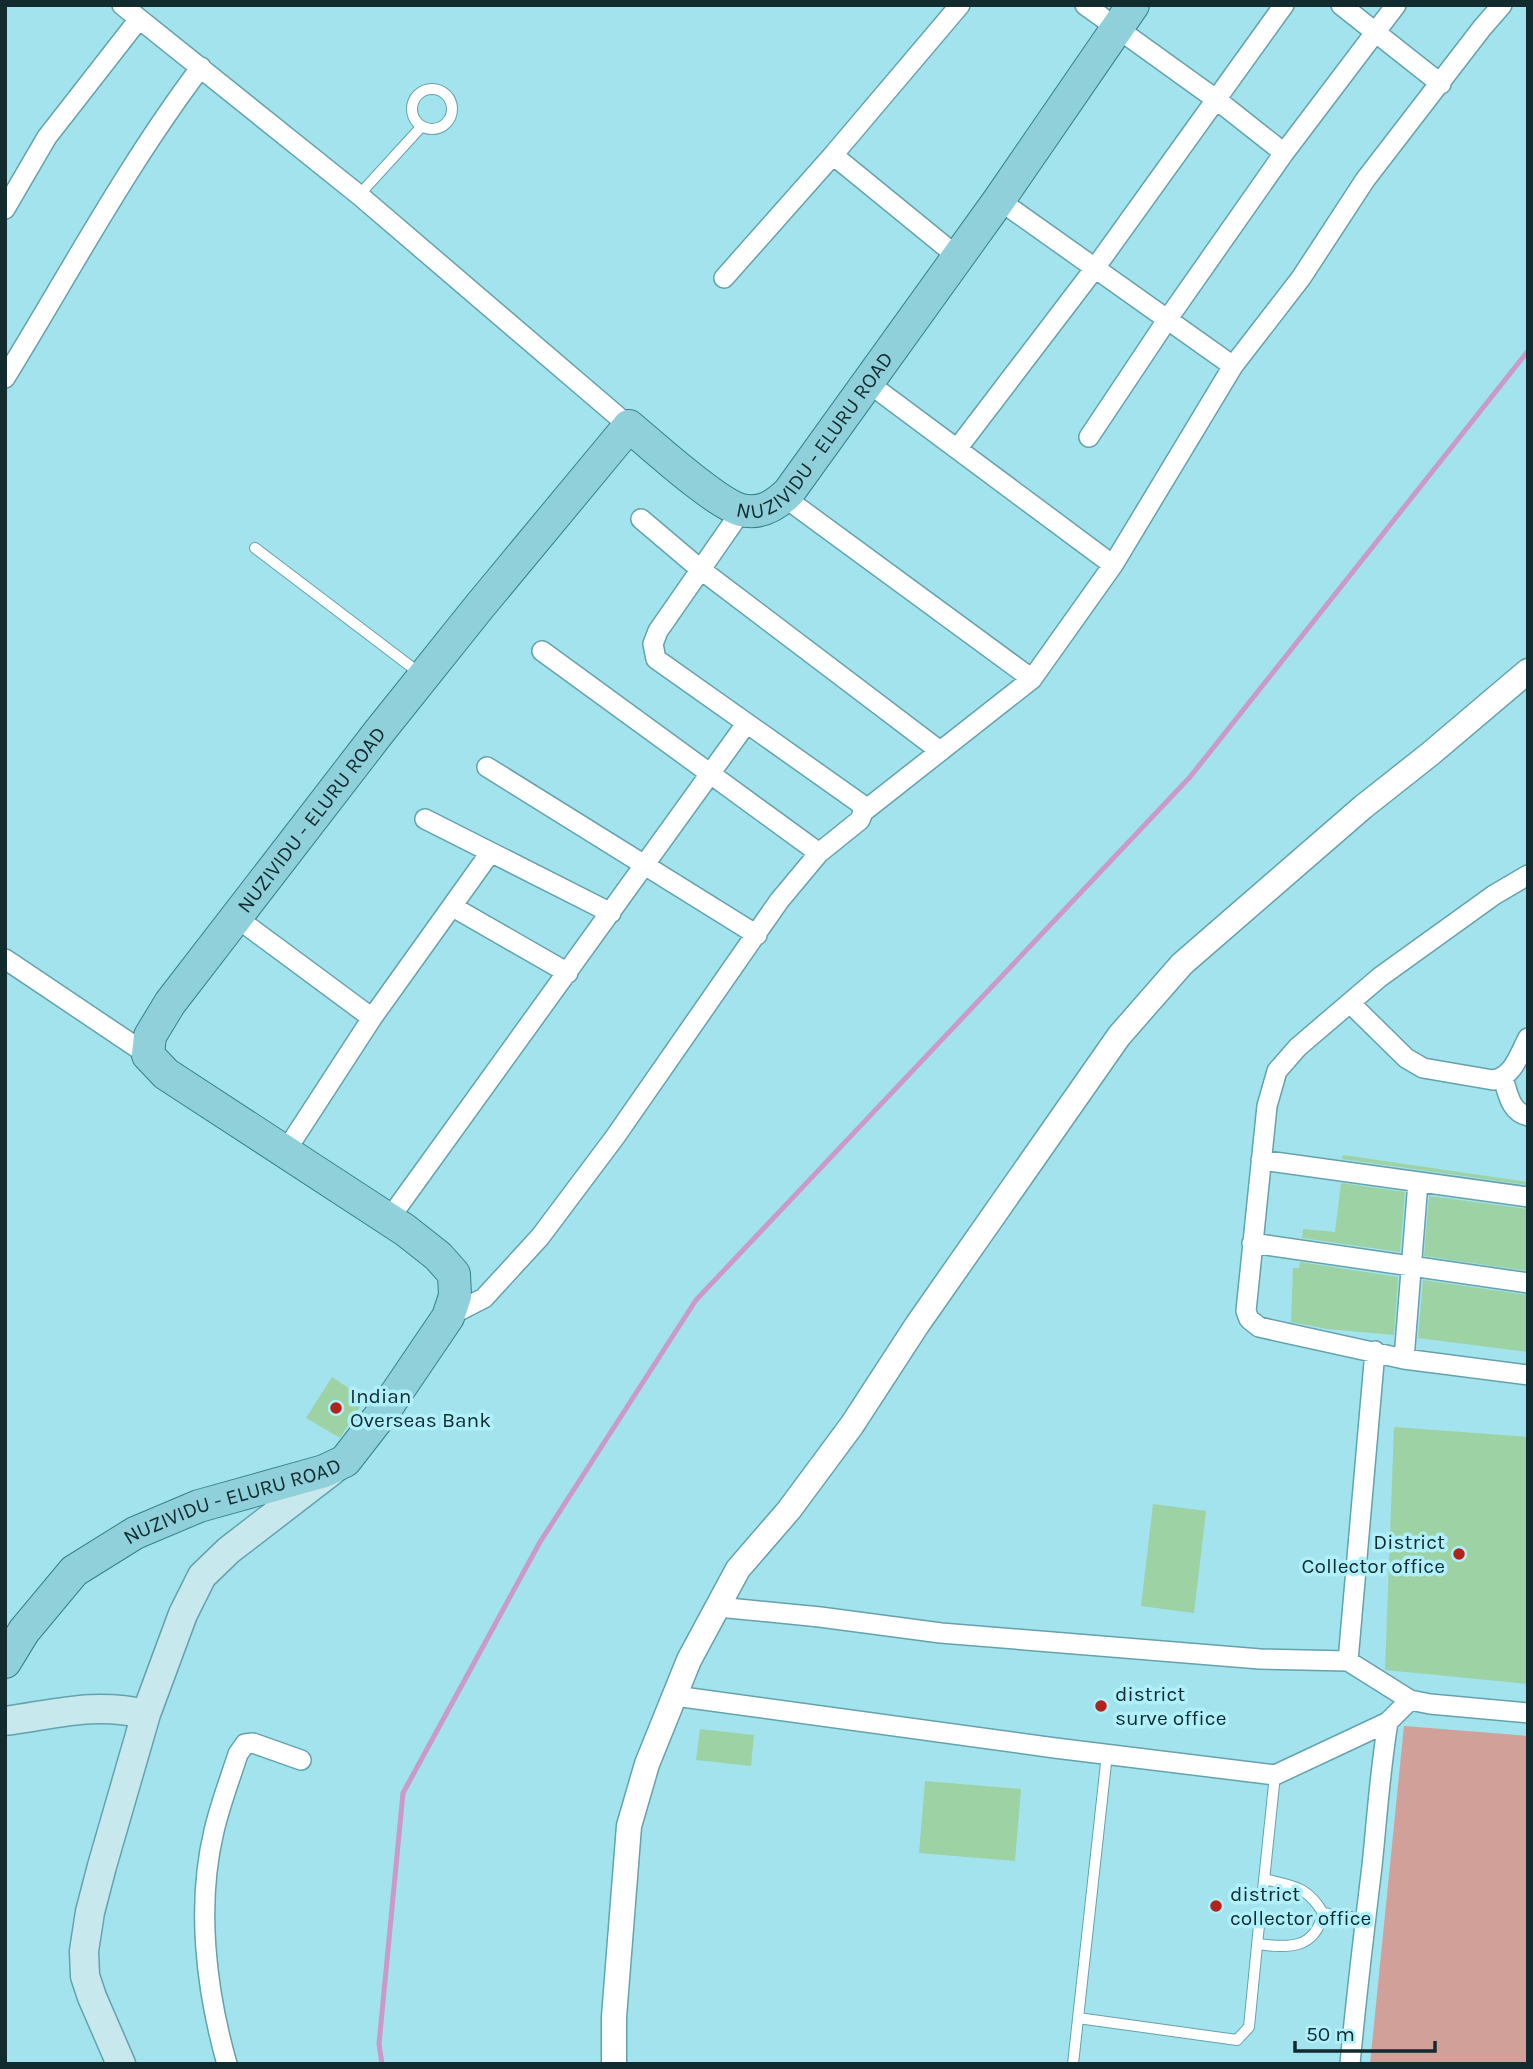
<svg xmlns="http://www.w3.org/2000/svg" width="1533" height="2069" viewBox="0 0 1533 2069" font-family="Karla,sans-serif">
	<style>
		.green { fill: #d0a099 }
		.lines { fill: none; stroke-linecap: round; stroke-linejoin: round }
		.stream { stroke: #cb9ac8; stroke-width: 5 }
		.building { fill: #9dd2a4 }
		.service-casing { stroke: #64a2ac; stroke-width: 12 }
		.minor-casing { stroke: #64a2ac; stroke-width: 22 }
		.tertiary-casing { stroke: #64a2ac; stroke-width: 27 }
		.secondary-casing { stroke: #64a2ac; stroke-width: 31 }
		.primary-casing { stroke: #33828e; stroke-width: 34 }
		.service { stroke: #fff; stroke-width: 10 }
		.minor { stroke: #fff; stroke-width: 19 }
		.tertiary { stroke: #fff; stroke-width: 24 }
		.secondary { stroke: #c7e8ec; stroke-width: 28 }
		.primary { stroke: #8fd0da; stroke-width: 32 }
		.poi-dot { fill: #b2231d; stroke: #b0f0fb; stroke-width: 2.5 }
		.labels { text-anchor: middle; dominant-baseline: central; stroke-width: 7; stroke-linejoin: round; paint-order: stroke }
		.street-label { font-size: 21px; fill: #112b2f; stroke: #b0f0fb }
		.poi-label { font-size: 21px; fill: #112b2f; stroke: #b0f0fb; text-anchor: start }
	</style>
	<rect width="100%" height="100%" fill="#a3e3ed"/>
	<path class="green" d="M 1404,1726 L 1528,1736 L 1528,2064 L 1370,2064 Z"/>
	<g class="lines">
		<path class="stream" d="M 382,2064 L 379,2044 L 403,1793 L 540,1542 L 696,1300 L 1190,777 L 1528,351"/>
	</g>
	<path class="building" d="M 1343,1155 L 1528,1182 L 1528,1185 L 1342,1159 Z
		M 1341,1183 L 1405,1192 L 1400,1252 L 1302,1238 L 1303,1229 L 1335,1232 Z
		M 1429,1196 L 1528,1209 L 1528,1271 L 1424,1256 Z
		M 1300,1262 L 1398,1277 L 1394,1335 L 1327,1329 L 1291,1322 L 1293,1268 L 1299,1268 Z
		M 1423,1280 L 1528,1295 L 1528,1352 L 1418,1338 Z
		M 332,1377 L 365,1399 L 340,1438 L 306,1418 Z
		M 1394,1427 L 1528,1437 L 1528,1684 L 1385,1670 Z
		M 1153,1504 L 1206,1511 L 1194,1613 L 1141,1606 Z
		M 700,1729 L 754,1735 L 751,1766 L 696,1760 Z
		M 925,1781 L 1021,1789 L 1015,1861 L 919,1853 Z"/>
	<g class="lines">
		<defs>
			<path id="service" d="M412 109a20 20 0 1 1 40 0a20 20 0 1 1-40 0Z
				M 359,195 L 422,126
				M 255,548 L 422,675
				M 1263,1890 L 1275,1775
				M 1323,1913 L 1364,1919
				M 1257,1944 C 1288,1948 1315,1950 1323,1913 C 1307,1886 1293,1886 1264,1879
				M 1078,2018 L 1237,2040 L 1249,2027 L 1259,1925
				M 1073,2064 L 1107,1754"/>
			<path id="minor" d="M 122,5 L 359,195 L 629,426
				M 1085,5 L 1217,100 L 1284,153
				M 1341,5 L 1441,84
				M 833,155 L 958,257
				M 999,200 L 1233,366
				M 5,209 L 47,137 L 139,19
				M 724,278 L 833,155 L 960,5
				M 5,378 C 69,274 127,165 201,67
				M 867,382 L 1113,565
				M 1089,437 L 1167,320 L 1284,153 L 1396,5
				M 957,449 L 1095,268 L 1284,5
				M 784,497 L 1032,679
				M 742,510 L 658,631 L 653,644 L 656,659 L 861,804 L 863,812
				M 641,519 L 700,569 L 940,751
				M 542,651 L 819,853 L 860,820 L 863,812 L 1032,679 L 1113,565 L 1233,366 L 1301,278 L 1365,180 L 1482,28 L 1502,5
				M 487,767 L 757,935
				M 425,819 L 611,913
				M 1528,875 L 1494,895 L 1380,977 L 1298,1047 L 1277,1071 L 1267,1106 L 1246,1311 L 1249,1319 L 1259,1327 L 1404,1359 L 1528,1375
				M 453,907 L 568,973
				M 237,918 L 372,1018
				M 5,959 L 148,1055
				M 1350,1003 L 1406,1058 L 1423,1068 L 1493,1080 C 1513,1077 1519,1055 1528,1038
				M 1503,1078 C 1508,1093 1510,1112 1528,1116
				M 285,1152 L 372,1018 L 490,853
				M 1261,1160 L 1528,1197
				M 389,1219 L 746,724
				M 1252,1243 L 1528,1283
				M 447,1317 L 484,1298 L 540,1237 L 615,1137 L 779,901 L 819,853
				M 1404,1359 L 1418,1182
				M 718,1607 L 820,1617 L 941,1633 L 1260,1659 L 1348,1661 L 1410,1700 L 1430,1704 L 1528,1713
				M 1348,1661 L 1375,1351
				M 675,1696 L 1055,1748 L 1275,1775 L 1388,1722 L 1410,1700
				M 227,2064 C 206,1990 196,1906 214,1831 C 220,1805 230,1779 238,1754 L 245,1744 L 253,1743 L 301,1760
				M 1350,2064 C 1356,1998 1364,1932 1372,1866 C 1377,1818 1380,1770 1388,1722"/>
			<path id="tertiary" d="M 614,2064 L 614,2017 L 629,1826 L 647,1764 L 689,1660 L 738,1569 L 789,1510 L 852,1425 L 917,1325 L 1119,1036 L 1182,964 L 1363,807 L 1430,754 L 1528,671"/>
			<path id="secondary" d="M 5,1721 C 57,1714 93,1702 146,1714
				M 121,2064 L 92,1997 L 85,1976 L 84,1951 L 90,1912 L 102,1866 L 146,1714 L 183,1614 L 202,1576 L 229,1550 L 333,1470"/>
			<g id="primary">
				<path id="s1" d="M 5,1662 L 24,1631 L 74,1571 L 135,1533 L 199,1506 L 324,1471 L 345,1461 L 387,1407 L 448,1317 L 455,1296 L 454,1274 L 438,1256 L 405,1230 L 166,1074 L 148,1055 L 150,1036 L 170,1003 L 379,732 L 479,607 L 629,426 C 653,446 715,503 741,510 C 761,515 776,505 789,492 L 999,200 L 1133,5"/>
			</g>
		</defs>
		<use href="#service" class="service-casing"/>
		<use href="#minor" class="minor-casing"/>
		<use href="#tertiary" class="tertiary-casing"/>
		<use href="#secondary" class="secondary-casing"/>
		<use href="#primary" class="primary-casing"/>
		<use href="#service" class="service"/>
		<use href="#minor" class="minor"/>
		<use href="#tertiary" class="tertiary"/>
		<use href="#secondary" class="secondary"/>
		<use href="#primary" class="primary"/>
	</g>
	<g class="poi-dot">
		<circle cx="336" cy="1408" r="7"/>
		<circle cx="1459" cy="1554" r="7"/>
		<circle cx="1101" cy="1706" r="7"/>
		<circle cx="1216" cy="1906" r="7"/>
	</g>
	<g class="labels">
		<g class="street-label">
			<text stroke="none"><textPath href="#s1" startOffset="2053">NUZIVIDU - ELURU ROAD</textPath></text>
			<text stroke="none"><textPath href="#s1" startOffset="1297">NUZIVIDU - ELURU ROAD</textPath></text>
			<text stroke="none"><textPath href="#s1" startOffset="289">NUZIVIDU - ELURU ROAD</textPath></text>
		</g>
		<g class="poi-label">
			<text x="350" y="1396">Indian<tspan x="350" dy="24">Overseas Bank</tspan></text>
			<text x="1445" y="1542" text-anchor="end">District<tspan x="1445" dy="24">Collector office</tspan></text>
			<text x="1115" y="1694">district<tspan x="1115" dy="24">surve office</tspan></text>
			<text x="1230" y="1894">district<tspan x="1230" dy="24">collector office</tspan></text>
		</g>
	</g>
	<rect width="1533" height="2069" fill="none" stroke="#112b2f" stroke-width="14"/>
	<path d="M1295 2041v10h140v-10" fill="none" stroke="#112b2f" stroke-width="3.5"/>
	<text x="1306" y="2041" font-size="21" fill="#112b2f" stroke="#b0f0fb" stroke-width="5" paint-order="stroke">50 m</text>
</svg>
